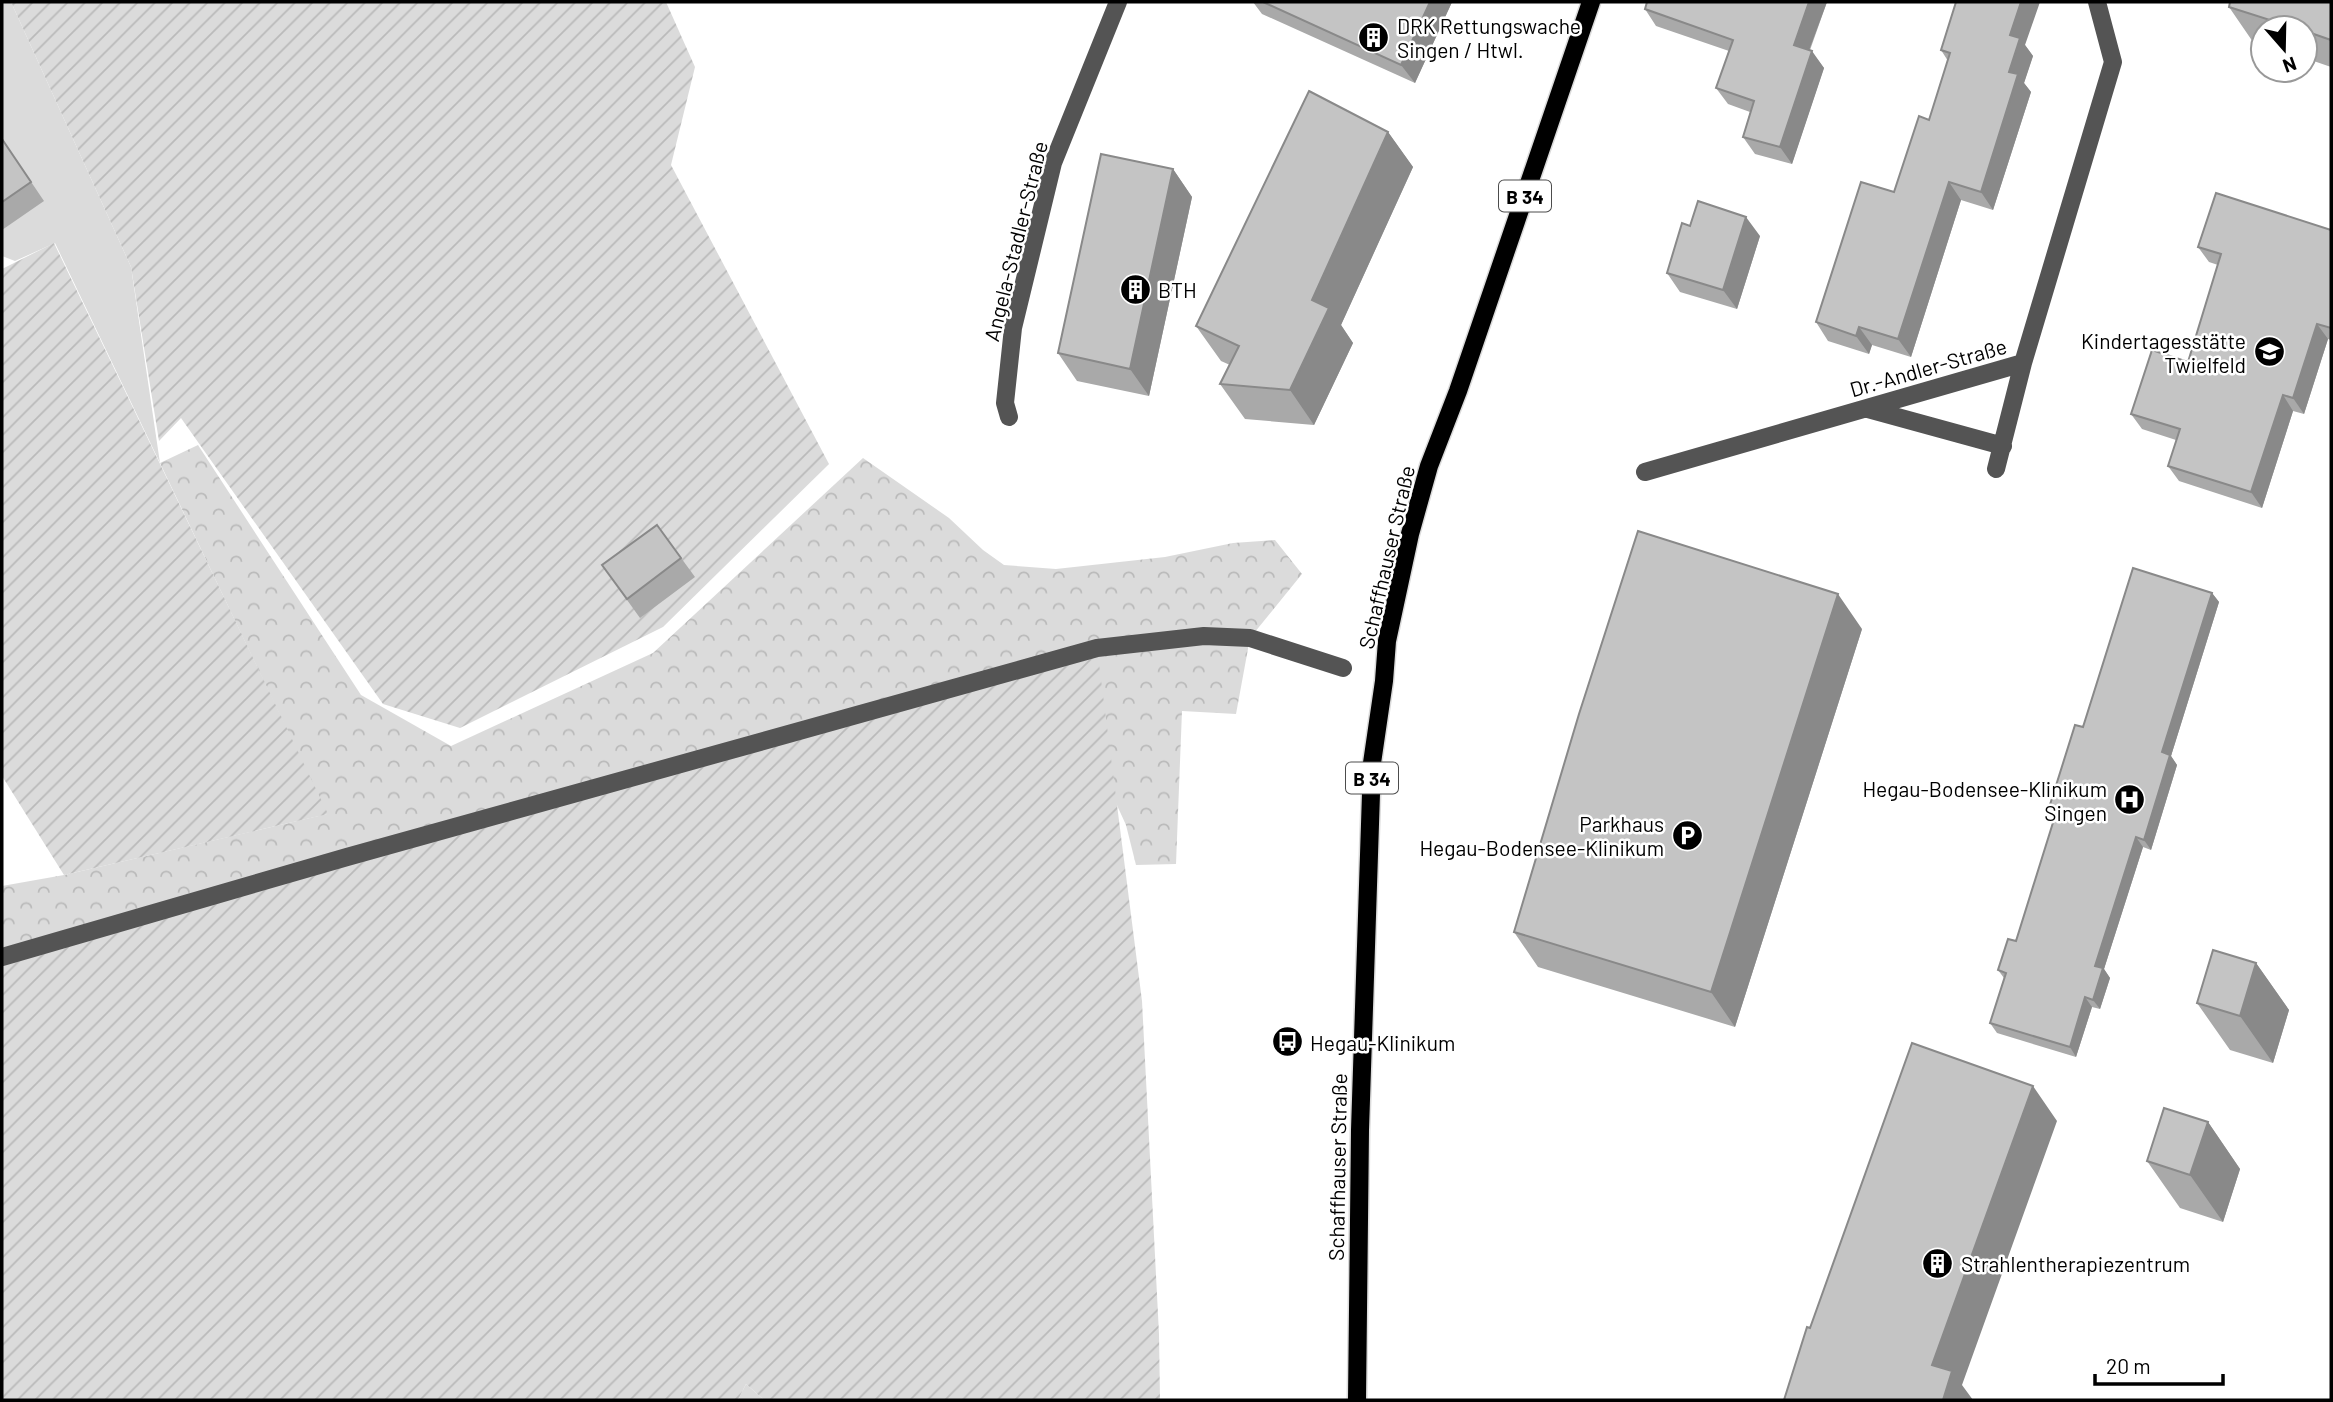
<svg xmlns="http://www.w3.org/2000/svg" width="2333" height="1402" viewBox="0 0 2333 1402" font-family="Barlow,sans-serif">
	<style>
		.grass { fill: #dbdbdb }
		.forest { fill: url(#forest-crowns) }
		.garden { fill: url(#garden-furrows) }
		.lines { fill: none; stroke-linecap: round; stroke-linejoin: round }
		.major-casing { stroke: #dbdbdb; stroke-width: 21 }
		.minor { stroke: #545454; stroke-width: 18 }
		.major { stroke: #000; stroke-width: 18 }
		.wall { fill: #a9a9a9 }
		.shaded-wall { fill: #898989 }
		.building { fill: #c4c4c4; stroke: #898989; stroke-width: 2 }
		.labels { text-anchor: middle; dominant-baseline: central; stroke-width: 5; stroke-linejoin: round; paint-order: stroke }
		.shield { fill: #fff; stroke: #4c4c4c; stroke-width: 2 }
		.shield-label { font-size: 19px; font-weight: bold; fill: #000 }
		.poi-label { font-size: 21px; fill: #000; stroke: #fff; text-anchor: start }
		.street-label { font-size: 21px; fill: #000; stroke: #fff }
	</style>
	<defs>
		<pattern id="forest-crowns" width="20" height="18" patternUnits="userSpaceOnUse" patternTransform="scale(1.75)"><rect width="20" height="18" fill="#dbdbdb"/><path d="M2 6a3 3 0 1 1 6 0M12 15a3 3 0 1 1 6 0" fill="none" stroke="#bababa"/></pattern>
		<pattern id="garden-furrows" width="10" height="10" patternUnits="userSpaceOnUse" patternTransform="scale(1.75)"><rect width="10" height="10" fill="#dbdbdb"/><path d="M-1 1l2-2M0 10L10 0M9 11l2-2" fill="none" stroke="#bababa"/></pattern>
	</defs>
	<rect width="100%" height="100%" fill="#fff"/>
	<path class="grass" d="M 2,2 L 11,2 L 131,267 L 160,463 L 55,243 L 15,261 L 2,256 Z
		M 746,1384 L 764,1400 L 738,1400 Z"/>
	<path class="forest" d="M 198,445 L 361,695 L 451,746 L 653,653 L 863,458 L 949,518 L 983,550 L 1004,565 L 1056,569 L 1165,557 L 1233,543 L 1275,540 L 1302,574 L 1250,638 L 1236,714 L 1182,711 L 1176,864 L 1136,865 L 1126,825 L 1110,790 L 2,970 L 2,886 L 64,875 L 327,814 L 160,463 Z"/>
	<path class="garden" d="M 11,2 L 666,2 L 695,67 L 671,165 L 829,464 L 663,627 L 460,728 L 383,704 L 181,418 L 159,441 L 131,267 Z
		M 54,243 L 328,814 L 64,875 L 2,776 L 2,269 Z
		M 1097,648 L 1142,1001 L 1159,1334 L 1160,1400 L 764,1400 L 746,1384 L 738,1400 L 2,1400 L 2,957 Z"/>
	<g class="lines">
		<defs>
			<path id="major" d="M 1357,1400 L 1360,1130 L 1372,763 L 1384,681 L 1387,641 L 1410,534 L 1429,466 L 1458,391 L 1591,2"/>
		</defs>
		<use href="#major" class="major-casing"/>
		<path class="minor" d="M 1868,409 L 2003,446
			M 1009,417 L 1005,403 L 1013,328 L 1053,163 L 1118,2
			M 1996,469 L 2023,363 L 2113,62 L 2097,2
			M 1645,472 L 2023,363
			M 2,957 L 347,857 L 1097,648 L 1204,636 L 1250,638 L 1343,668"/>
		<use href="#major" class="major"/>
	</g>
	<path class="wall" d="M 1253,2 L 1452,2 L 1415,83 L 1262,14 Z
		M 1827,2 L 1810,50 L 1824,68 L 1792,164 L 1755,154 L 1743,137 L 1750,112 L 1728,104 L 1716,88 L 1729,51 L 1656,26 L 1645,9 Z
		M 2331,2 L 2331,67 L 2305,58 L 2305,28 L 2263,28 L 2263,45 L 2253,42 L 2229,7 Z
		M 2025,45 L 2033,56 L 2024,83 L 2031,92 L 1993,210 L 1961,200 L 1911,357 L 1872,345 L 1869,354 L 1828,341 L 1816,322 L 1894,192 L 1929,120 L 1948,61 L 1941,50 Z
		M 1388,132 L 1413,167 L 1341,325 L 1353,343 L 1314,425 L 1245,419 L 1220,384 L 1230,365 L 1221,361 L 1196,326 Z
		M 2,139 L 44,201 L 2,230 Z
		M 1173,169 L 1192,197 L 1149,396 L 1077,381 L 1058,353 Z
		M 1690,226 L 1760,236 L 1737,309 L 1680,292 L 1667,273 Z
		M 2331,230 L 2331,340 L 2328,339 L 2304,414 L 2293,411 L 2262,508 L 2179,481 L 2168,466 L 2176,440 L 2142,429 L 2131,414 L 2188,362 L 2218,265 L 2209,262 L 2198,247 Z
		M 657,525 L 695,577 L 640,618 L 602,565 Z
		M 2212,593 L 2219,602 L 2171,756 L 2177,765 L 2151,850 L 2143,847 L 2104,969 L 2110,978 L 2100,1009 L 2092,1007 L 2076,1057 L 1997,1033 L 1990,1023 L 2004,978 L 1998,970 L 2016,941 L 2054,819 L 2048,811 L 2083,727 Z
		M 1862,629 L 1735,1027 L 1538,967 L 1514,932 Z
		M 2256,963 L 2289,1010 L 2273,1063 L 2230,1050 L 2197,1003 Z
		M 2208,1122 L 2240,1169 L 2223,1222 L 2180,1208 L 2147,1161 Z"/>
	<path class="shaded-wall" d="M 1430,2 L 1452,2 L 1415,83 L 1401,65 Z
		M 1809,2 L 1827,2 L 1805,61 L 1794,45 Z
		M 2021,2 L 2040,2 L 2025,45 L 2033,56 L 2024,83 L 2031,92 L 1993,210 L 1981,192 L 2009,72 L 2010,35 Z
		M 1812,51 L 1824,68 L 1792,164 L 1780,147 Z
		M 1388,132 L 1413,167 L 1341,325 L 1353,343 L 1314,425 L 1290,390 L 1312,300 Z
		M 1173,169 L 1192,197 L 1149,396 L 1130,369 Z
		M 1949,182 L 1961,200 L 1911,357 L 1898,339 Z
		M 1746,217 L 1760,236 L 1737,309 L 1723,290 Z
		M 2317,324 L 2328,339 L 2304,414 L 2293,398 Z
		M 1859,327 L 1872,345 L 1869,354 L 1856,336 Z
		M 2283,395 L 2293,411 L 2262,508 L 2251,492 Z
		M 2212,593 L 2219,602 L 2171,756 L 2177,765 L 2151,850 L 2144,840 L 2162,752 Z
		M 1838,594 L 1862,629 L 1735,1027 L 1711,992 Z
		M 2136,837 L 2143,847 L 2104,969 L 2110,978 L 2100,1009 L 2093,1000 L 2095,966 Z
		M 2256,963 L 2289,1010 L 2273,1063 L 2240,1016 Z
		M 2085,997 L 2092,1007 L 2076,1057 L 2070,1047 Z
		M 2033,1086 L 2057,1121 L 1962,1385 L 1973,1400 L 1943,1400 L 1932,1365 Z
		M 2208,1122 L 2240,1169 L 2223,1222 L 2190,1175 Z"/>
	<path class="building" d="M 1263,2 L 1430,2 L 1401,65 Z
		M 1647,2 L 1809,2 L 1794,45 L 1812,51 L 1780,147 L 1743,137 L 1754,101 L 1716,88 L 1733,40 L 1645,9 Z
		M 1956,2 L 2021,2 L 2010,35 L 2020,38 L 2009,72 L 2018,74 L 1981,192 L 1949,182 L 1898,339 L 1859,327 L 1856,336 L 1816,322 L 1861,182 L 1894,192 L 1919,116 L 1929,120 L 1950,53 L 1941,50 Z
		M 2230,2 L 2331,2 L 2331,40 L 2305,31 L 2305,28 L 2295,28 L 2229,7 Z
		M 1309,91 L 1388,132 L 1312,300 L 1329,308 L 1290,390 L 1220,384 L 1239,346 L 1196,326 Z
		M 2,139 L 31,182 L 2,202 Z
		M 1101,154 L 1173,169 L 1130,369 L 1058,353 Z
		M 2216,193 L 2331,230 L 2331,328 L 2317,324 L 2293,398 L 2283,395 L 2251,492 L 2168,466 L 2180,429 L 2131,414 L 2152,350 L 2188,362 L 2221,254 L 2198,247 Z
		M 1698,201 L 1746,217 L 1723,290 L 1667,273 L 1682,223 L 1690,226 Z
		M 657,525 L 681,558 L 627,599 L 602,565 Z
		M 1638,531 L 1838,594 L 1711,992 L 1514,932 L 1579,714 Z
		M 2133,568 L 2212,593 L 2162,752 L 2170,755 L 2144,840 L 2136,837 L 2095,966 L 2103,968 L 2093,1000 L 2085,997 L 2070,1047 L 1990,1023 L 2006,973 L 1998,970 L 2008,939 L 2016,941 L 2056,813 L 2048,811 L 2075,725 L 2083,727 Z
		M 2213,950 L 2256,963 L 2240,1016 L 2197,1003 Z
		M 1912,1043 L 2033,1086 L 1932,1365 L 1952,1371 L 1943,1400 L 1784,1400 L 1807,1327 L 1810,1328 Z
		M 2164,1108 L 2208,1122 L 2190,1175 L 2147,1161 Z"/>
	<defs>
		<symbol id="building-disc" viewBox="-11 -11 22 22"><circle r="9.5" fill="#000" stroke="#fff"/><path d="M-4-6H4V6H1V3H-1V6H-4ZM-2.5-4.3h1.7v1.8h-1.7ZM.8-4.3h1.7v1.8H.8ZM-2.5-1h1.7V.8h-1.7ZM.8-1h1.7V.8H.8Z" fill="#fff"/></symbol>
		<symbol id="school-disc" viewBox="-11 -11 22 22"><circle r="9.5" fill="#000" stroke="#fff"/><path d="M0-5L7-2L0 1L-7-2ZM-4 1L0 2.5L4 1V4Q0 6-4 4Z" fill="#fff"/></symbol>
		<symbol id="hospital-disc" viewBox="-11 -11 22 22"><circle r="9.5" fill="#000" stroke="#fff"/><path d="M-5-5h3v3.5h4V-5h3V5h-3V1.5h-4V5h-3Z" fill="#fff"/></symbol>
		<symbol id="parking-disc" viewBox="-11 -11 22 22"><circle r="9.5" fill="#000" stroke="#fff"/><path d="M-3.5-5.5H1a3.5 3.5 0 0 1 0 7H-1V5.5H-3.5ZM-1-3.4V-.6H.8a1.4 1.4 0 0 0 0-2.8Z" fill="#fff"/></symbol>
		<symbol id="bus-disc" viewBox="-11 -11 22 22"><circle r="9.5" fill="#000" stroke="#fff"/><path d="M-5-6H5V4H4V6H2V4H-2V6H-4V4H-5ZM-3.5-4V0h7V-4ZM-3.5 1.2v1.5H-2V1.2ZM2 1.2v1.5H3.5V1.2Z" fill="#fff"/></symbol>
	</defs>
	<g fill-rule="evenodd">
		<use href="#building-disc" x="1356" y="20" width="35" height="35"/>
		<use href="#building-disc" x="1118" y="272" width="35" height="35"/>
		<use href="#school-disc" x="2252" y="334" width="35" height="35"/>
		<use href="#hospital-disc" x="2112" y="782" width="35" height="35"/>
		<use href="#parking-disc" x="1670" y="818" width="35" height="35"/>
		<use href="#bus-disc" x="1270" y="1024" width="35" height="35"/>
		<use href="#building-disc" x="1920" y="1246" width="35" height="35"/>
	</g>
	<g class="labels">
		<g class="shield">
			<rect x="1499" y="180.5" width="52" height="31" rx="5"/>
			<rect x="1346" y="762.5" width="52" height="31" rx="5"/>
		</g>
		<g class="shield-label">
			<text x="1525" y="196">B 34</text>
			<text x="1372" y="778">B 34</text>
		</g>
		<g class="poi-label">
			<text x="1397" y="25">DRK Rettungswache<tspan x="1397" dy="24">Singen / Htwl.</tspan></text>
			<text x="1158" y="289">BTH</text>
			<text x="2246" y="340" text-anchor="end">Kindertagesstätte<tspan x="2246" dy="24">Twielfeld</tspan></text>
			<text x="2107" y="788" text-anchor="end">Hegau-Bodensee-Klinikum<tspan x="2107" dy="24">Singen</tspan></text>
			<text x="1664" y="823" text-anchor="end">Parkhaus<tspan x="1664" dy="24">Hegau-Bodensee-Klinikum</tspan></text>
			<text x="1310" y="1042">Hegau-Klinikum</text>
			<text x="1961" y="1263">Strahlentherapiezentrum</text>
		</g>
		<g class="street-label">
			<text transform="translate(1015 241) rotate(-76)">Angela-Stadler-Straße</text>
			<text transform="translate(1928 367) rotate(-16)">Dr.-Andler-Straße</text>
			<text transform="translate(1386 557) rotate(-77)">Schaffhauser Straße</text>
			<text transform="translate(1337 1167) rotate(-89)">Schaffhauser Straße</text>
		</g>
	</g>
	<rect width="2333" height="1402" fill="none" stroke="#000000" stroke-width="7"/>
	<g transform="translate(2284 49) rotate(160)"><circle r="33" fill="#ffffff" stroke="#999999" stroke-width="2"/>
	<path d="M0-5L12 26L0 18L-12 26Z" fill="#000000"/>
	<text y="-10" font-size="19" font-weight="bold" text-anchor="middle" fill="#000000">N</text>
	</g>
	<path d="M2095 1374v10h128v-10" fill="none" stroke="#000000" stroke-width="3.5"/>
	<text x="2106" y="1374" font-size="21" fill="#000000" stroke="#ffffff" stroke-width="5" paint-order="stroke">20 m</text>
</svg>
